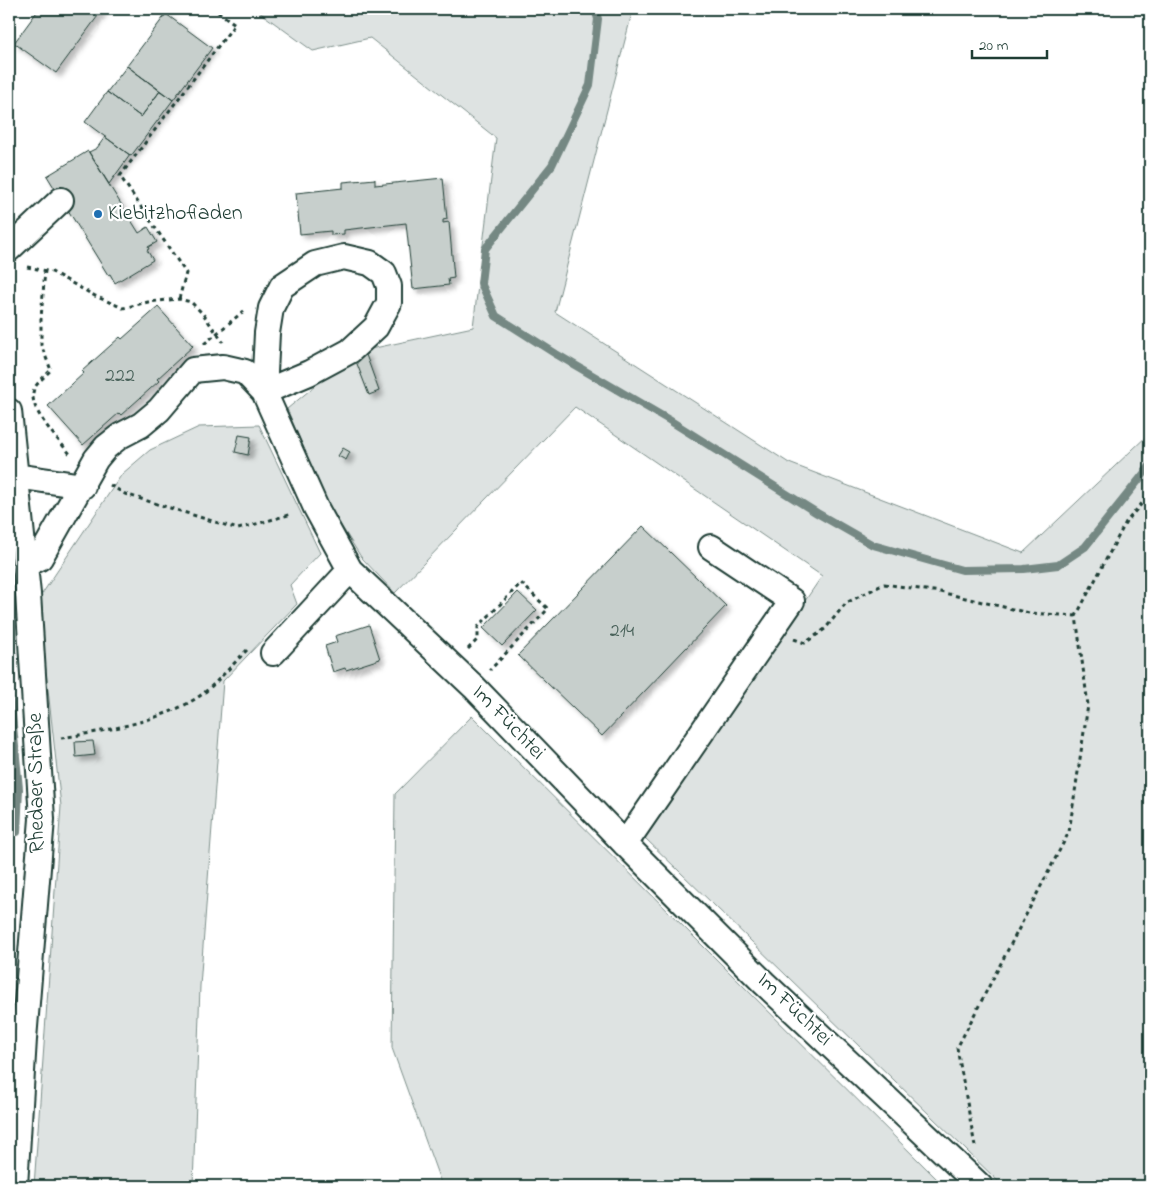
<svg xmlns="http://www.w3.org/2000/svg" width="1159" height="1195" viewBox="0 0 1159 1195" font-family="'Indie Flower',sans-serif">
	<style>
		.green { fill: #dee3e2; stroke: #7e908b }
		.water { fill: #afbab7; stroke: #758883 }
		.lines { fill: none; stroke-linecap: round; stroke-linejoin: round }
		.stream { stroke: #758883; stroke-width: 8 }
		.building { fill: #c7cfcc; stroke: #1f3d34; filter: url(#shadow) }
		.minor-casing { stroke: #1f3d34; stroke-width: 28 }
		.path { stroke: #1f3d34; stroke-width: 3; stroke-dasharray: 4 4; stroke-linecap: butt }
		.minor { stroke: #fff; stroke-width: 24 }
		.poi-dot { fill: #1f6fb2; stroke: #fff; stroke-width: 2 }
		.labels { text-anchor: middle; dominant-baseline: central; stroke-width: 4.5; stroke-linejoin: round; paint-order: stroke }
		.number-label { font-size: 20px; fill: #49625a }
		.poi-label { font-size: 22px; fill: #1f3d34; stroke: #fff; text-anchor: start }
		.street-label { font-size: 22px; fill: #1f3d34; stroke: #fff }
	</style>
	<defs>
		<filter id="shadow"><feDropShadow dx="4.5" dy="4.5" stdDeviation="2.5" flood-color="#0004"/></filter>
	</defs>
	<rect width="100%" height="100%" fill="#fff"/>
	<filter id="ink" filterUnits="userSpaceOnUse"><feTurbulence type="fractalNoise" baseFrequency=".02" numOctaves="2"/><feDisplacementMap in="SourceGraphic" scale="10" xChannelSelector="R" yChannelSelector="G"/><feConvolveMatrix kernelMatrix="1 2 1 2 8 2 1 2 1" color-interpolation-filters="sRGB"/></filter>
	<g filter="url(#ink)">
		<path class="green" d="M 255,9 L 633,9 L 555,312 L 789,463 L 1023,553 L 1150,433 L 1150,549 L 1147,554 L 1150,603 L 1150,1186 L 1003,1186 L 644,837 L 822,576 L 575,407 L 395,593 L 361,557 L 328,505 L 287,409 L 356,352 L 473,327 L 496,138 L 370,38 L 313,51 Z
			M 259,425 L 320,553 L 290,585 L 297,604 L 223,681 L 200,986 L 193,1186 L 34,1186 L 61,806 L 38,600 L 122,474 L 150,450 L 199,427 Z
			M 472,716 L 944,1186 L 442,1186 L 392,1048 L 395,794 Z"/>
		<path class="water" d="M 1150,549 L 1150,603 L 1147,554 Z"/>
		<g class="lines">
			<path class="stream" d="M 595,9 L 598,19 L 590,85 L 552,165 L 485,249 L 481,283 L 496,316 L 556,354 L 669,420 L 817,513 L 873,545 L 962,570 L 1024,569 L 1058,565 L 1085,547 L 1150,466
				M 9,683 L 19,789 L 17,832"/>
		</g>
		<path class="building" d="M 39,9 L 103,9 L 56,73 L 14,43 Z
			M 166,14 L 212,48 L 173,100 L 127,66 Z
			M 127,66 L 160,91 L 141,117 L 107,92 Z
			M 160,91 L 173,100 L 131,156 L 85,122 L 107,92 L 141,117 Z
			M 105,137 L 130,155 L 109,184 L 89,152 L 97,148 Z
			M 88,151 L 139,233 L 148,227 L 157,242 L 148,247 L 149,249 L 147,250 L 153,260 L 115,283 L 110,274 L 108,275 L 47,176 Z
			M 443,178 L 447,219 L 443,220 L 443,223 L 449,222 L 454,278 L 448,279 L 449,285 L 413,289 L 406,223 L 344,230 L 344,234 L 331,235 L 331,231 L 300,234 L 296,193 L 343,188 L 343,182 L 375,179 L 375,185 Z
			M 158,307 L 193,346 L 157,379 L 159,381 L 121,415 L 119,413 L 83,445 L 48,406 L 84,373 L 82,371 L 120,337 L 122,339 Z
			M 365,352 L 379,391 L 369,395 L 354,356 Z
			M 239,435 L 251,437 L 248,455 L 235,452 Z
			M 343,448 L 350,452 L 346,460 L 338,456 Z
			M 643,526 L 726,606 L 602,736 L 518,655 Z
			M 518,592 L 537,610 L 502,646 L 483,628 Z
			M 369,625 L 380,659 L 346,670 L 345,668 L 333,672 L 325,646 L 337,642 L 335,636 Z
			M 93,741 L 95,755 L 76,757 L 75,742 Z"/>
		<g class="lines">
			<defs>
				<path id="minor" d="M 9,249 L 61,200
					M 344,257 L 370,263 L 384,273 L 389,286 L 389,303 L 376,327 L 350,351 L 309,373 L 264,392 L 267,333 L 271,308 L 282,286 L 315,264 Z
					M 9,411 L 28,594 L 42,819 L 24,1039 L 15,1186
					M 16,476 L 83,486
					M 25,565 L 40,558 L 96,459 L 106,447 L 120,436 L 141,425 L 159,410 L 193,370 L 223,367 L 245,372 L 264,392 L 316,508 L 350,570 L 474,687 L 625,844 L 764,983 L 980,1186
					M 273,653 L 350,570
					M 625,844 L 792,601 L 711,547"/>
			</defs>
			<use href="#minor" class="minor-casing"/>
			<path class="path" d="M 27,267 L 52,272 L 95,296 L 123,308 L 148,302 L 179,299 L 191,302 L 203,314 L 223,342
				M 45,270 L 41,318 L 41,345 L 51,370 C 46,375 39,381 35,387 C 24,406 59,440 70,454
				M 179,299 L 186,273 L 120,176 L 235,24 L 214,9
				M 204,344 L 245,310
				M 110,485 L 125,494 L 238,529 L 292,514
				M 794,639 L 805,643 L 825,629 L 846,603 L 884,584 L 940,592 L 1029,613 L 1076,616
				M 468,649 L 478,639 L 478,627 L 521,583 L 548,609 L 490,670
				M 61,738 C 105,731 170,720 205,692 C 220,679 234,663 248,649
				M 975,1146 L 957,1048 L 1069,832 L 1088,705 L 1076,616 L 1126,522 L 1150,494"/>
			<use href="#minor" class="minor"/>
		</g>
	</g>
	<circle class="poi-dot" cx="98" cy="214" r="5"/>
	<g class="labels">
		<g class="number-label">
			<text x="120" y="376">222</text>
			<text x="622" y="631">214</text>
		</g>
		<g class="poi-label">
			<text x="108" y="214">Kiebitzhofladen</text>
		</g>
		<g class="street-label">
			<text transform="translate(508 723) rotate(46)">Im Füchtei</text>
			<text transform="translate(37 783) rotate(-91)">Rhedaer Straße</text>
			<text transform="translate(794 1010) rotate(44)">Im Füchtei</text>
		</g>
	</g>
	<rect width="1159" height="1195" fill="none" stroke="#fff" stroke-width="30"/>
	<rect x="15" y="15" width="1129" height="1165" fill="none" stroke="#1f3d34" stroke-width="2" filter="url(#ink)"/>
	<path d="M972 50v8h75v-8" fill="none" stroke="#1f3d34" stroke-width="2.5"/>
	<text x="979" y="50" font-size="15" fill="#1f3d34" stroke="#ffffff" stroke-width="4" paint-order="stroke">20 m</text>
</svg>
